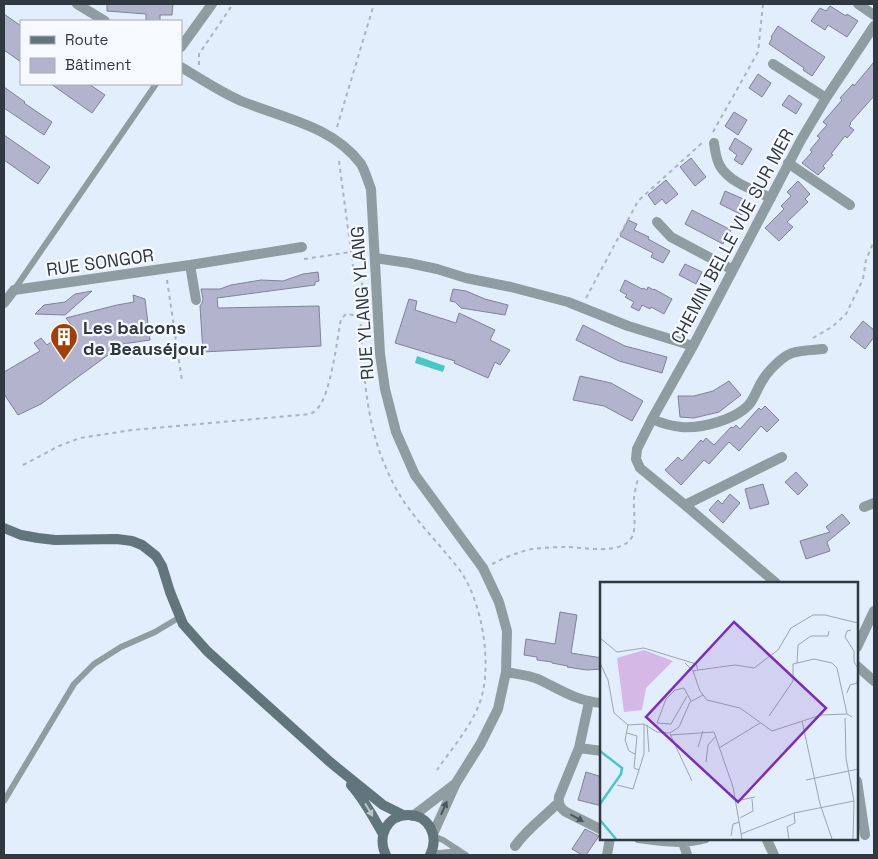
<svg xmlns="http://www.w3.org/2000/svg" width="878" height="859" viewBox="0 0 878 859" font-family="'Space Grotesk',sans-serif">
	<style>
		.water { fill: #46c9c6 }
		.building { fill: #b2b4ce; stroke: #80819a }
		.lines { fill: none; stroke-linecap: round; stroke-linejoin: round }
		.path { stroke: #aab4c1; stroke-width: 2; stroke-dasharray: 4 4; stroke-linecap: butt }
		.service { stroke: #8f9ca1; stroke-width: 6 }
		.minor { stroke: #8f9ca1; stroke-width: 10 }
		.tertiary { stroke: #8f9ca1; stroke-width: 10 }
		.secondary { stroke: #62757c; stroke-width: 10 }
		.oneway { fill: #4c565e }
		.oneway2 { fill: #bbc5cb }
		.labels { text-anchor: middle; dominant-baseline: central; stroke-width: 4.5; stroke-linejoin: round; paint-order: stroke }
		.street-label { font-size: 18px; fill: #303841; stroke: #f6faff }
		.poi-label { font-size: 18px; font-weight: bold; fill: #303841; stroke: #f6faff; text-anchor: start }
		.inset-river { fill: none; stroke: #46c9c6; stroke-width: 2.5 }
		.inset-road { fill: none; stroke: #9ba5b1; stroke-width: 1 }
		.view { fill: #7b2cbf; fill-opacity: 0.15; stroke: #7b2cbf; stroke-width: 2.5 }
		.inset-edge { fill: none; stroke: #303841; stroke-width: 2.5 }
	</style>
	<rect width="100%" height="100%" fill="#e3eefc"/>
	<path class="water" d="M 417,356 L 445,366 L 443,372 L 415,363 Z"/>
	<path class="building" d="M 107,4 L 173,4 L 172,15 L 160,15 L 160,21 L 146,20 L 146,14 L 107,11 Z
		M 830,6 L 846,16 L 847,14 L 858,21 L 847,37 L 828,25 L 825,30 L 811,21 L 820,8 L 826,11 Z
		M 4,14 L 21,26 L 21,62 L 4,50 Z
		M 778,26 L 825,57 L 812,76 L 803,70 L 804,68 L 769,44 L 772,38 L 771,37 Z
		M 874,62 L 874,96 L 850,123 L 851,124 L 849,126 L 854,130 L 847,138 L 845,136 L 831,154 L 833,155 L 823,166 L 825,168 L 818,175 L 802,163 L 812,152 L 810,150 L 820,138 L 817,136 L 827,125 L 823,122 L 842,100 L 840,98 L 853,84 L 854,86 Z
		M 758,74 L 771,83 L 762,97 L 749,88 Z
		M 51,84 L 89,84 L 105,95 L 92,113 Z
		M 4,87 L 25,102 L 24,103 L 52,122 L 44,135 L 4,108 Z
		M 789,95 L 802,104 L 796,114 L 782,105 Z
		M 734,112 L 747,120 L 738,135 L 725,126 Z
		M 4,135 L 50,167 L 38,184 L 4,160 Z
		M 735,138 L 752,149 L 742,165 L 734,160 L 737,155 L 729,149 Z
		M 691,158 L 706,177 L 695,186 L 680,167 Z
		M 666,180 L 678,194 L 666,204 L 662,199 L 655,205 L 648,195 Z
		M 798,181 L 810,194 L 805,199 L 808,202 L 787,222 L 793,227 L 779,241 L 765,228 L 784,209 L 781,206 L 791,196 L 787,192 Z
		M 725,191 L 748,201 L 742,215 L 720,204 Z
		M 692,210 L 731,230 L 723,244 L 685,224 Z
		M 628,220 L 637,224 L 634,230 L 649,237 L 648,239 L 670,251 L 663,263 L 651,257 L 653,253 L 620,236 Z
		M 685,264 L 702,272 L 696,284 L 679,275 Z
		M 318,272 L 319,281 L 315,282 L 315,285 L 217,298 L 218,308 L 319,306 L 321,346 L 203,352 L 200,306 L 202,303 L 203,299 L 201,289 L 220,289 L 231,285 L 261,280 L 283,281 L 303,274 Z
		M 625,280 L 642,289 L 643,288 L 647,290 L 648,287 L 654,290 L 654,289 L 672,299 L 664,314 L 651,307 L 650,309 L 642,305 L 639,311 L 631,307 L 634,302 L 625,297 L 627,295 L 620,291 Z
		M 453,289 L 466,291 L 485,299 L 508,305 L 505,315 L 461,308 L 455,302 L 450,301 Z
		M 92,291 L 65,315 L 35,314 L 44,305 L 65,302 L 75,294 Z
		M 133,295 L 145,299 L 150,340 L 123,344 L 41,404 L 18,415 L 4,394 L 4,372 L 40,351 L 34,343 L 41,338 L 47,345 L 72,326 L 66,318 L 117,305 L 134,302 Z
		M 409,299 L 417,301 L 415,310 L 456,323 L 459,313 L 495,330 L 490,340 L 510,350 L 500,365 L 495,362 L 488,378 L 454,363 L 455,361 L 395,343 Z
		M 863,321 L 874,330 L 874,337 L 865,349 L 850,337 Z
		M 583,325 L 625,346 L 667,357 L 662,373 L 619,361 L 576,340 Z
		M 580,376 L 611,383 L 643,401 L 632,421 L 604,406 L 573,400 Z
		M 729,381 L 741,395 L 719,412 L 694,418 L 680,417 L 678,396 L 694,396 L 713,391 Z
		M 765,406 L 779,420 L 767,432 L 761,426 L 739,451 L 729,442 L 709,464 L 704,460 L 681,485 L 665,470 L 678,457 L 682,461 L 701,440 L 703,442 L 706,438 L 714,445 L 731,427 L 733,428 L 736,425 L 740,429 L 759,408 L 761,410 Z
		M 796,472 L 808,485 L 798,495 L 785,482 Z
		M 763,484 L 769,504 L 750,509 L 745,489 Z
		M 730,494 L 740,503 L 723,523 L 709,510 L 718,500 L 722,504 Z
		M 842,514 L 850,523 L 827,542 L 830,551 L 806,559 L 800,541 L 830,532 L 826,527 Z
		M 560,612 L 577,615 L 571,653 L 602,658 L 602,669 L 587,670 L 567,667 L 568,666 L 552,663 L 552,662 L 537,660 L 537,657 L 524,655 L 526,639 L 555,644 Z
		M 586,772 L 602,777 L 602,806 L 578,800 Z
		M 585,829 L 599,836 L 586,855 L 582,855 L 572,849 Z"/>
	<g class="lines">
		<path class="path" d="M 199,65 L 199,54 L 233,4
			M 337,127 L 374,4
			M 713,132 L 758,52 L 763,4
			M 339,161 L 359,311
			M 304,259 L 351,252
			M 167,280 L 182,381
			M 586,298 L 638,201 L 703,142
			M 360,316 C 363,357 364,400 376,440 C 380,455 387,471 394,485 C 412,519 439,542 461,572 C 483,604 494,671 478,707 C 469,729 450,751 437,770
			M 813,338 L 832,327 L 846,314 L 863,279 L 866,260 L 874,241
			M 23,465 L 59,446 L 80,438 L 132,430 L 311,414 C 313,412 316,411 317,409 C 331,395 337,339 341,319 L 346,314 L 360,316 L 363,269
			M 492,564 C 504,558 518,552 532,549 C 541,548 556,547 566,547 C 584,547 621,556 632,537 C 637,527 633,509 634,498 C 635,492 636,485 638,479"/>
		<path class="service" d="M 14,290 L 156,84
			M 4,801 L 74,684 L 94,664 L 121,647 L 155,632 L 180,617
			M 433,836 L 443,840 L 466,855
			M 431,853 L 440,853 L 458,851"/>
		<path class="minor" d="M 858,4 L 874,15
			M 773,64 L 826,98
			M 714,143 C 715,151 716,159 720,166 C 730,183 754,190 771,198
			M 788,163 L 850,205
			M 657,222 L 671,237 L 733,270
			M 375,258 L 409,263 L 437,269 L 466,278 L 511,287 L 568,302 L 628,326 L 693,346
			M 190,265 L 196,300
			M 4,303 L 14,290 L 190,265 L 302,247
			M 652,419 C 661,423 671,426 681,427 C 701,429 739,419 751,402 C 756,394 759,385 764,378 C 769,370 783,356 792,353 C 801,350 813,350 823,349
			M 685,505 L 782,457
			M 864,507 L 874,503
			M 776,583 L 685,505 L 640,468 L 636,459 L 637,449 L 652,419 L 693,346 L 801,140 L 826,98 L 874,26
			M 857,647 L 874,611
			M 857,666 L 874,681
			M 506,672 C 517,674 528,675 538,679 C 559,689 578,702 602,703
			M 589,702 L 579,748 L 559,797 C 558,804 560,808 566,812 L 602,830
			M 579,748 L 602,751
			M 857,781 L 865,835
			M 638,838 C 661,841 683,845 706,838
			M 766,838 L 774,855
			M 683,842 L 687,855
			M 515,846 C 527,829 543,818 558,803
			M 607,855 L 610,838"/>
		<path class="tertiary" d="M 77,4 L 105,21
			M 181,47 L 212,4
			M 181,67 C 201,79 220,92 241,101 C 283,118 333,126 361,164 C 365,171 368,181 371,189 L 380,354 L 385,389 L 396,432 L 415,475 L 483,568 L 499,602 L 507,631 L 506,672 L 498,709 L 481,743 L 456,783 L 433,834
			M 413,816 L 455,784"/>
		<path class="secondary" d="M 4,528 L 21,535 L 38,538 L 55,540 L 117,539 L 132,541 L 142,545 L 156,556 L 162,566 L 170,592 L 183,624 L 207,651 L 330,762 L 383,805 L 403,815
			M 351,785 C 364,799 373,817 383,834
			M 386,855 C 377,838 386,815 408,815 C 430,815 439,837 430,855"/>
	</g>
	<defs><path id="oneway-solid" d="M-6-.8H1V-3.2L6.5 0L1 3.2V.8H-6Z" transform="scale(1.25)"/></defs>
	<g class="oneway">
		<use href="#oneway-solid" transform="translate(444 808) rotate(-66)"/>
		<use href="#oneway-solid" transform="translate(577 818) rotate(29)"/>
	</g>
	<use class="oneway2" href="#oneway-solid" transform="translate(369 810) rotate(59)"/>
	<defs>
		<symbol id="building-pin" viewBox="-11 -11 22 30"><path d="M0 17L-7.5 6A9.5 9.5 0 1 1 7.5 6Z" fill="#a33f06" stroke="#f6faff"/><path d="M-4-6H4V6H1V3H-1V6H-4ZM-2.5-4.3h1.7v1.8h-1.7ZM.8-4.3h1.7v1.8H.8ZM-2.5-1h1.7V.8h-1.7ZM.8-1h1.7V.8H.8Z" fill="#fff"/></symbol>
	</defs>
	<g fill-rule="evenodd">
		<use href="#building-pin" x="48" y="321" width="32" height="43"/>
	</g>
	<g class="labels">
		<g class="street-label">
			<text transform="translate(732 236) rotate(-62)">CHEMIN BELLE VUE SUR MER</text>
			<text transform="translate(100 262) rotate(-8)">RUE SONGOR</text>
			<text transform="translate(362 303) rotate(-94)">RUE YLANG YLANG</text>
		</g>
		<g class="poi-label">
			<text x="83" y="327">Les balcons<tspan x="83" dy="21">de Beauséjour</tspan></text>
		</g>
	</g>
	<g transform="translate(600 582)">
		<rect width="258" height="258" fill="#e3eefc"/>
		<path d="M 44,68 L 73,79 L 46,106 L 42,128 L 24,130 L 17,76 Z" fill="#d5b8e6"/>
		<path class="inset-river" d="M 0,169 L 22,186 L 21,192 L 0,222M 0,238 L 16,257"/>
		<path class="inset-road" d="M 251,48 L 247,49 L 245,55 L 254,69 L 254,80 L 258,86M 0,56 L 17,70 L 44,66 L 96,82 L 98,88 L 93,89 L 85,81M 0,81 L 8,98 L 14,131 L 28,143 L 44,142 L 57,150 L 70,151 L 79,145 L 90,120 L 103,113M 197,81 L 198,63 L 211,54 L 228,54 L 229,49M 98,88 L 135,83 L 154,86 L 178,68 L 191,46 L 213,33 L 225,33 L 258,41M 93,89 L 100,109 L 107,118 L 140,126 L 172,149 L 221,133 L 247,132 L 252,135M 247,111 L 250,103 L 257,101 L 258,92M 87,114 L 71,142 L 57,141 L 66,117 L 75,108 L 84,106 L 91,119M 169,134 L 193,99 L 193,82 L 214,77 L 232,81 L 237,86 L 247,132M 245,136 L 246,176 L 254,219 L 253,257M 202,139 L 220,222 L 232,257M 28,143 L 25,158 L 29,169 L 35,172M 47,143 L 49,170M 27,151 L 37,154 L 34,186 L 39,188M 70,152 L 92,199M 70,153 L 114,150 L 133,205 L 142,257M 98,165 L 103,149M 119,166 L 160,141M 106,180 L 108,163 L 116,154M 206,198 L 258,187M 17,203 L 33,207 L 44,172 L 44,142M 136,219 L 155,215M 140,236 L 153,229 L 152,217M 141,252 L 194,231 L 254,219M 131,254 L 133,242 L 140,240M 189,257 L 187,245 L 195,241 L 194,231"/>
		<path class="view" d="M 134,40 L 226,126 L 138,220 L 46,135 Z"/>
		<rect width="258" height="258" class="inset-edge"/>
	</g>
	<rect width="878" height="859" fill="none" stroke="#303841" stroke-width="10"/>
	<rect x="20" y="20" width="162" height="65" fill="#f6faff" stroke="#a7acb3"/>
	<rect x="30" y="36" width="25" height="8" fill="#62757c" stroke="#a7acb3"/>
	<text x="65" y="45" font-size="15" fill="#303841">Route</text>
	<rect x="30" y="58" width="25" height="15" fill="#b2b4ce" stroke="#a7acb3"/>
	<text x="65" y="70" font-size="15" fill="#303841">Bâtiment</text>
</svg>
